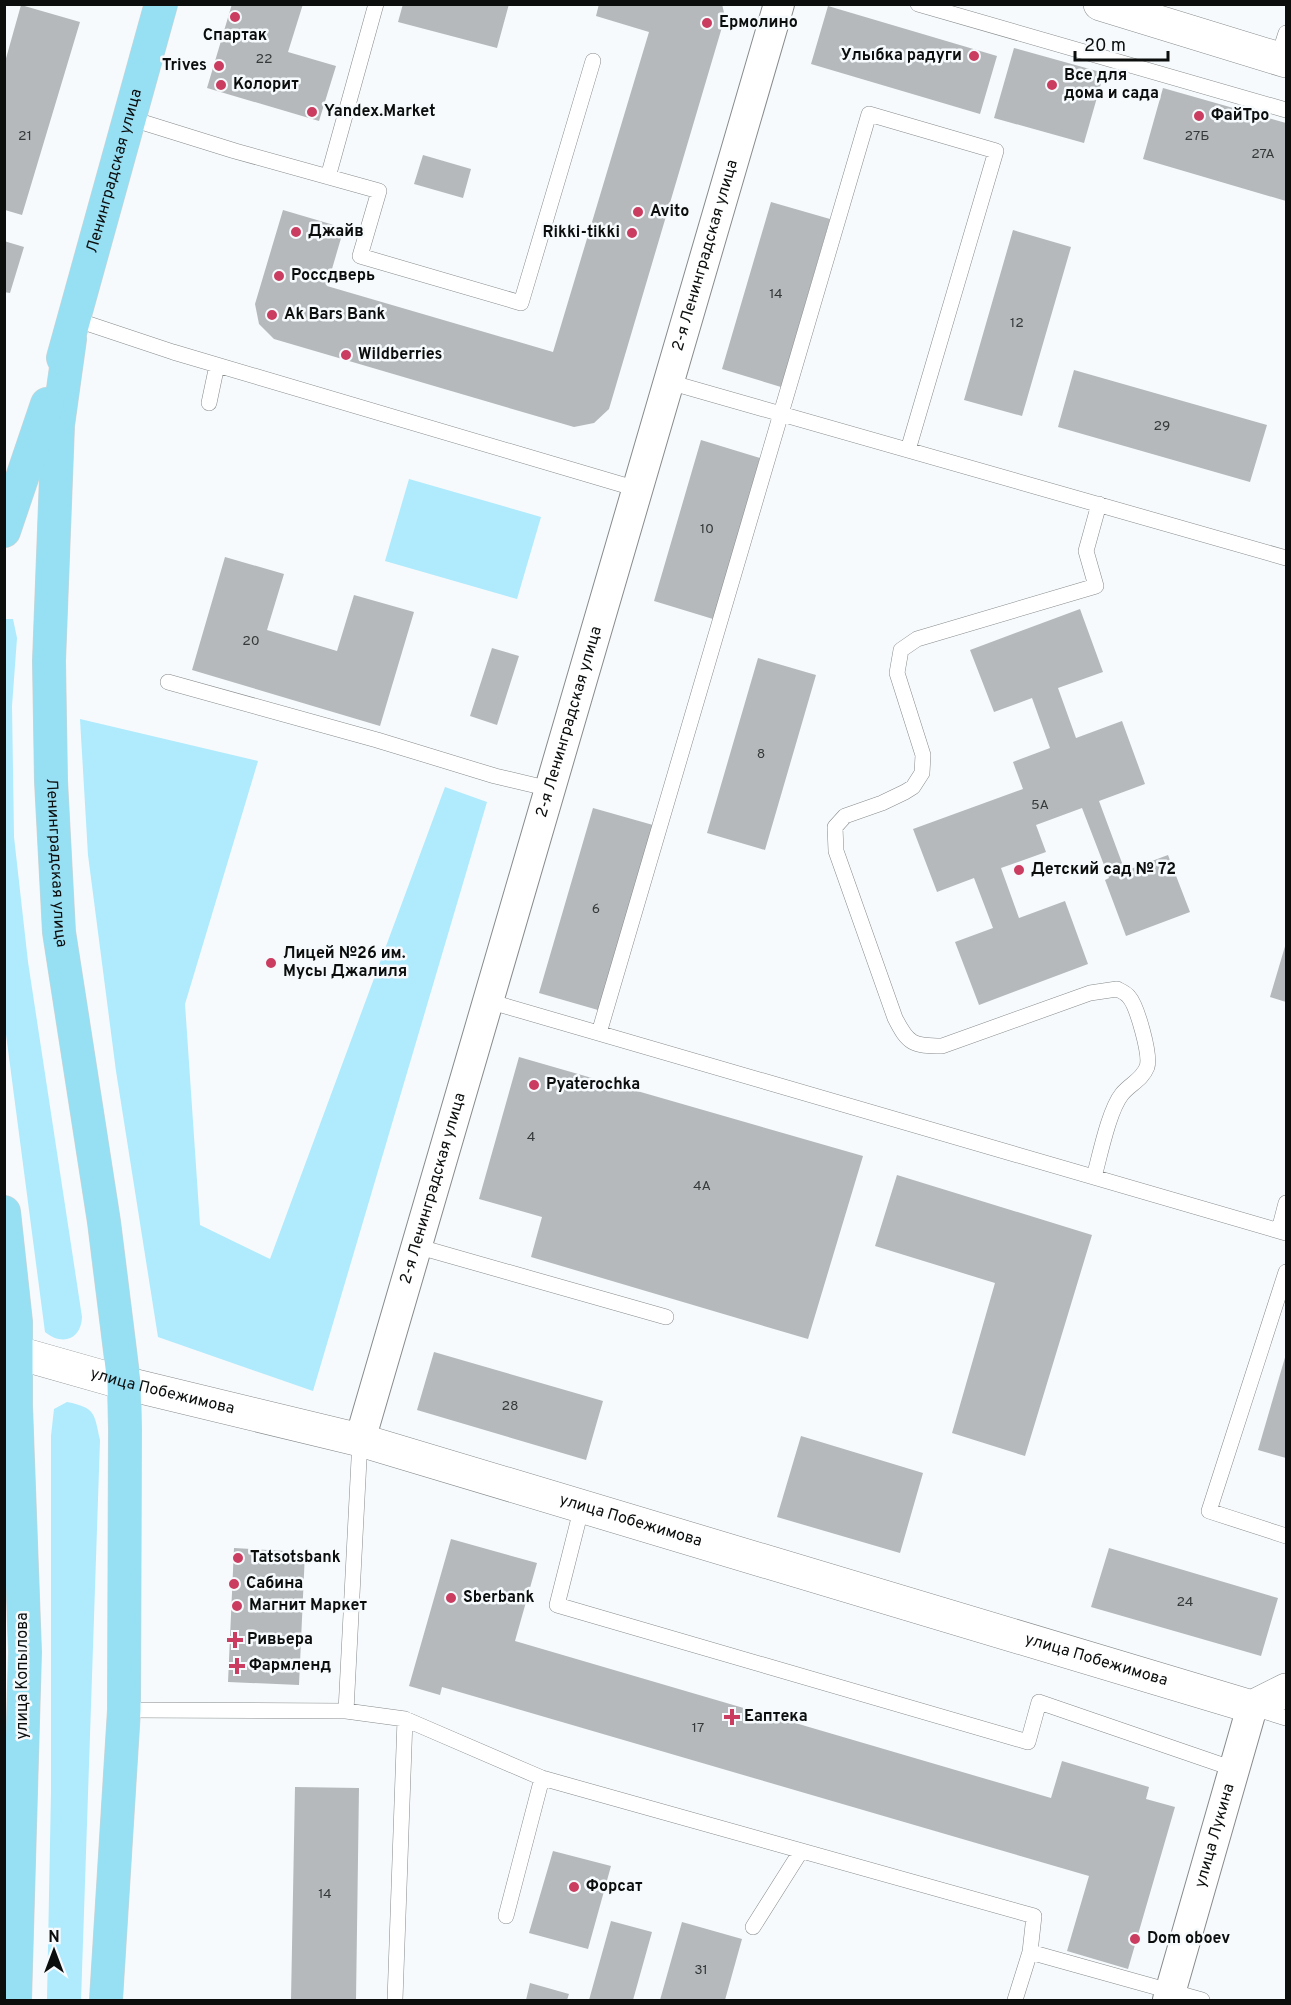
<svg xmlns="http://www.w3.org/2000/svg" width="1291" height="2005" viewBox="0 0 1291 2005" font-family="Overpass,sans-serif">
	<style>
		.green { fill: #afeafd }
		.building { fill: #b5b9bb }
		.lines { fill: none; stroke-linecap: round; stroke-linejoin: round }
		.lane-casing { stroke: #878b8c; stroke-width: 16 }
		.street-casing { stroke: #878b8c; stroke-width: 32 }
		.secondary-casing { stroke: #878b8c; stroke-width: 34 }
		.primary-casing { stroke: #d3d4d4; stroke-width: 34 }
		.lane { stroke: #fff; stroke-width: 15 }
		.street { stroke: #fff; stroke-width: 30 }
		.secondary { stroke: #fff; stroke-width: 33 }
		.primary { stroke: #97dff3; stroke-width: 33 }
		.poi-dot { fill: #cb3c61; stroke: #f6fafc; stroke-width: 2 }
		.labels { text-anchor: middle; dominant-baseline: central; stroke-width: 5; stroke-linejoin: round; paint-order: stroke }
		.number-label { font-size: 14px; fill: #363939 }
		.poi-label { font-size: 16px; font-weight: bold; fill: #0c0e0e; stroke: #f6fafc; text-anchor: start }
		.street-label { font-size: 16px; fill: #0c0e0e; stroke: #f6fafc }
	</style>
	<rect width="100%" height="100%" fill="#f6fafc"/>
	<path class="green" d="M 409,479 L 541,517 L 517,599 L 385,561 Z
		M 5,619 L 13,619 L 17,638 L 12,706 L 14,837 L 28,962 L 82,1317 C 81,1340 62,1346 45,1332 L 4,1019 Z
		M 80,719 L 258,761 L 185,1004 L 200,1225 L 270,1259 L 445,787 L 487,802 L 313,1391 L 158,1337 L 116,1071 L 88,855 Z
		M 67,1402 C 96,1408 94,1413 100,1440 L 81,2000 L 47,2000 L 51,1792 L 51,1436 L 54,1409 Z"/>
	<path class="building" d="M 232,4 L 303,4 L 288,52 L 336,66 L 319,121 L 207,88 Z
		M 403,4 L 509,4 L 497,48 L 398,22 Z
		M 599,4 L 722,4 L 725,17 L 609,409 L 594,423 L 574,427 L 274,339 L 259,324 L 255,304 L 283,210 L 344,228 L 327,286 L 553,352 L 649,32 L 596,16 Z
		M 21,5 L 80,22 L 22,215 L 5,210 L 5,62 Z
		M 828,6 L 997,56 L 980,114 L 811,64 Z
		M 1014,48 L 1104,73 L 1084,143 L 994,118 Z
		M 1163,88 L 1286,123 L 1286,201 L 1143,159 Z
		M 423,155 L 471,169 L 463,198 L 414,184 Z
		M 771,202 L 830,219 L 781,387 L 722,369 Z
		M 1013,230 L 1071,247 L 1022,416 L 964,400 Z
		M 4,241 L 24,247 L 10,293 L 4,292 Z
		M 1074,370 L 1267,425 L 1250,482 L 1058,427 Z
		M 701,440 L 760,458 L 713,619 L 654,601 Z
		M 225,557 L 284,574 L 267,630 L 337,651 L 354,595 L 414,612 L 380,726 L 192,670 Z
		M 1080,609 L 1103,672 L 1058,688 L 1076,738 L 1122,721 L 1145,784 L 1099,801 L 1125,871 L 1168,855 L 1190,912 L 1126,936 L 1105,880 L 1109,878 L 1082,808 L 1036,825 L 1046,852 L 1001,868 L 1019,918 L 1065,901 L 1088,964 L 979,1005 L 955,942 L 993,928 L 974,878 L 937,892 L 913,829 L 1023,789 L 1013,762 L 1050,748 L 1032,698 L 994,712 L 970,650 Z
		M 492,648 L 519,656 L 497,725 L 470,716 Z
		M 758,658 L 816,675 L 765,850 L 707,833 Z
		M 593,808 L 653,825 L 598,1010 L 539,993 Z
		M 1286,943 L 1286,1002 L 1270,997 Z
		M 519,1057 L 863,1156 L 808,1339 L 531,1257 L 542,1217 L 479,1199 Z
		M 897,1175 L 1092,1235 L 1025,1456 L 952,1433 L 995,1283 L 875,1246 Z
		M 434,1352 L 603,1401 L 586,1460 L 417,1410 Z
		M 1286,1354 L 1286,1458 L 1258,1450 Z
		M 801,1436 L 923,1473 L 900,1553 L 777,1517 Z
		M 451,1539 L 537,1563 L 515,1641 L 1051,1798 L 1062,1761 L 1149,1787 L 1146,1799 L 1175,1807 L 1128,1969 L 1067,1951 L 1089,1876 L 442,1687 L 440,1695 L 409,1686 Z
		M 234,1548 L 305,1552 L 299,1685 L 228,1682 Z
		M 1109,1548 L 1278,1598 L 1261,1656 L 1091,1607 Z
		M 295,1787 L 359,1788 L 356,2000 L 291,2000 Z
		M 553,1851 L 611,1866 L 588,1949 L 529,1933 Z
		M 611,1921 L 652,1932 L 633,2000 L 589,2000 Z
		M 682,1922 L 742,1939 L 725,2000 L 660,2000 Z
		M 530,1983 L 569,1994 L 567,2000 L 526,2000 Z"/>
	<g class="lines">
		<defs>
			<path id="lane" d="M 918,4 L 1286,110
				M 1278,58 L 1286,33
				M 129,118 L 235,151 L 379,191 L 360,256 L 521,303 L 593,61
				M 328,177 L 376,4
				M 74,319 L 173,352 L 637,489
				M 669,382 L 1286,558
				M 209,403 L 217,365
				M 168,682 L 377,740 L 495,776 L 550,789
				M 488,1001 L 1286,1233
				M 599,1033 L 869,114 L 996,151 L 908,450
				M 1094,1177 C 1100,1155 1109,1110 1122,1094 C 1130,1084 1142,1080 1147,1067 C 1151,1055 1137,1006 1129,997 C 1126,993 1121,991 1117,989 L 1090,993 L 942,1046 C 913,1046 908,1044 895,1018 L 836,851 L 835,827 L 845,816 L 882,803 L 905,792 L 913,787 L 922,773 L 923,755 L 897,673 L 901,650 L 917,639 L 1096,586 L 1086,551 L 1099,504
				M 1279,1230 L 1286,1203
				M 416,1246 L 666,1317
				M 1286,1272 L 1209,1511 L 1286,1536
				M 582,1506 L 557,1605 L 1028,1742 L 1039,1702 L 1234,1769
				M 1257,1709 L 1286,1718
				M 124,1710 L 346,1711 L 405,1719 L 395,2000
				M 346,1711 L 360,1440
				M 405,1719 L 542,1778 L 1034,1916 L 1030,1952 L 1202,2000
				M 506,1916 L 542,1778
				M 753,1927 L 801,1851
				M 1015,2000 L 1030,1952"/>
			<g id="street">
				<path id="s1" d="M 360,1440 L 779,4"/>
				<path id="s2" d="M 1168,2000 L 1252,1707"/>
			</g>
			<g id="secondary">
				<path d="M 1100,4 L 1286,61"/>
				<path id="s3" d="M 4,1349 L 124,1383 L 360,1440 L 1252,1707 L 1286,1690"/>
			</g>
			<g id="primary">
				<path id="s4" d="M 70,339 L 58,425 L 49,661 L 51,781 L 59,932 L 104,1222 L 124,1383 L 125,1429 L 124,1710 L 106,2000"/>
				<path id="s5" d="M 63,358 L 161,4"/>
				<path d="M 4,531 L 47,404"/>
				<path d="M 4,1212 L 16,1322 L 16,1406 L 25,1652 L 15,2000"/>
			</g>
		</defs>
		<use href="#lane" class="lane-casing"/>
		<use href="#street" class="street-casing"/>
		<use href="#secondary" class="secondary-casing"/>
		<use href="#primary" class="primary-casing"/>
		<use href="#lane" class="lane"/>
		<use href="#street" class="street"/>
		<use href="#secondary" class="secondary"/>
		<use href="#primary" class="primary"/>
	</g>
	<g class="poi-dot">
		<circle cx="235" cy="17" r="6"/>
		<circle cx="707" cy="23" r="6"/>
		<circle cx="974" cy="56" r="6"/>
		<circle cx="219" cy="66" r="6"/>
		<circle cx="221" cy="85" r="6"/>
		<circle cx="1052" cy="85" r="6"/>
		<circle cx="312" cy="112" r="6"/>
		<circle cx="1199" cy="116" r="6"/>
		<circle cx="638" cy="212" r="6"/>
		<circle cx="296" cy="232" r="6"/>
		<circle cx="632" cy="233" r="6"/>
		<circle cx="279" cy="276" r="6"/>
		<circle cx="272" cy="315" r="6"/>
		<circle cx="346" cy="355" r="6"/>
		<circle cx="1019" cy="870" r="6"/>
		<circle cx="271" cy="963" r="6"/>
		<circle cx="534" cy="1085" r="6"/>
		<circle cx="238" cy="1558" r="6"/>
		<circle cx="234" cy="1584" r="6"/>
		<circle cx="451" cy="1598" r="6"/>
		<circle cx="237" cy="1606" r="6"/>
		<path d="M232 1631h6v6h6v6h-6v6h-6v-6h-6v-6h6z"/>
		<path d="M234 1657h6v6h6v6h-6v6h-6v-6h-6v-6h6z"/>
		<path d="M729 1708h6v6h6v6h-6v6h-6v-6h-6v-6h6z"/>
		<circle cx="574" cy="1887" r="6"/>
		<circle cx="1135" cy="1939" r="6"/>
	</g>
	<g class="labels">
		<g class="number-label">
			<text x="264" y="59">22</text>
			<text x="25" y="136">21</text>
			<text x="1197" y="136">27Б</text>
			<text x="1263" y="154">27А</text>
			<text x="776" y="294">14</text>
			<text x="1017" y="323">12</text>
			<text x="1162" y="426">29</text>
			<text x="707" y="529">10</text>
			<text x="251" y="641">20</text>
			<text x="761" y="754">8</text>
			<text x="1040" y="805">5А</text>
			<text x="596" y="909">6</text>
			<text x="531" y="1137">4</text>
			<text x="702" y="1186">4А</text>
			<text x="510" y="1406">28</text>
			<text x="1185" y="1602">24</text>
			<text x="698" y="1728">17</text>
			<text x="325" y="1894">14</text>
			<text x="701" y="1970">31</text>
		</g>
		<g class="poi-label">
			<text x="719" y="23">Ермолино</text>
			<text x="235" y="36" text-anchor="middle">Спартак</text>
			<text x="962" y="56" text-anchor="end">Улыбка радуги</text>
			<text x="207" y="66" text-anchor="end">Trives</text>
			<text x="1064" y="76">Все для<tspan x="1064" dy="18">дома и сада</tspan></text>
			<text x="233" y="85">Колорит</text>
			<text x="324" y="112">Yandex.Market</text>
			<text x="1211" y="116">ФайТро</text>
			<text x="650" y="212">Avito</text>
			<text x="308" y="232">Джайв</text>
			<text x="620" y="233" text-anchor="end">Rikki-tikki</text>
			<text x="291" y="276">Россдверь</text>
			<text x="284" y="315">Ak Bars Bank</text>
			<text x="358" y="355">Wildberries</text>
			<text x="1031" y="870">Детский сад № 72</text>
			<text x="283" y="954">Лицей №26 им.<tspan x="283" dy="18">Мусы Джалиля</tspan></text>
			<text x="546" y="1085">Pyaterochka</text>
			<text x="250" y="1558">Tatsotsbank</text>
			<text x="246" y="1584">Сабина</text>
			<text x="463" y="1598">Sberbank</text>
			<text x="249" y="1606">Магнит Маркет</text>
			<text x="247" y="1640">Ривьера</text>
			<text x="249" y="1666">Фармленд</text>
			<text x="744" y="1717">Еаптека</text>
			<text x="586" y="1887">Форсат</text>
			<text x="1147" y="1939">Dom oboev</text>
		</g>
		<g class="street-label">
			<text stroke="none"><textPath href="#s5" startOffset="194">Ленинградская улица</textPath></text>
			<text stroke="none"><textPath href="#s1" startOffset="1234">2-я Ленинградская улица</textPath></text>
			<text stroke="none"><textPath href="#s1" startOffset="748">2-я Ленинградская улица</textPath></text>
			<text stroke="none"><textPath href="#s4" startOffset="525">Ленинградская улица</textPath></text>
			<text stroke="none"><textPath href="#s1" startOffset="262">2-я Ленинградская улица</textPath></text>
			<text stroke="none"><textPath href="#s3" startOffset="164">улица Побежимова</textPath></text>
			<text stroke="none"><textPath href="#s3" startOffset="650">улица Побежимова</textPath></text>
			<text stroke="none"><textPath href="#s3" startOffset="1136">улица Побежимова</textPath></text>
			<text transform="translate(23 1676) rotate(-90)">улица Копылова</text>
			<text stroke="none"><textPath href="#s2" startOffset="171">улица Лукина</textPath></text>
		</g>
	</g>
	<rect width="1291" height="2005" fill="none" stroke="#0c0e0e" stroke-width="12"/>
	<g transform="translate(54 1951)" stroke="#f6fafc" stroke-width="4.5" paint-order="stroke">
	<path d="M0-4.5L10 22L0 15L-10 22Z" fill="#0c0e0e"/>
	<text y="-9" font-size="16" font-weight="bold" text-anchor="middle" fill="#0c0e0e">N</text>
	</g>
	<path d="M1075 51v9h93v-9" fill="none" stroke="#0c0e0e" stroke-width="3"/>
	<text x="1084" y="51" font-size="18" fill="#0c0e0e" stroke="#f6fafc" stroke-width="4.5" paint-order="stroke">20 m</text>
</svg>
